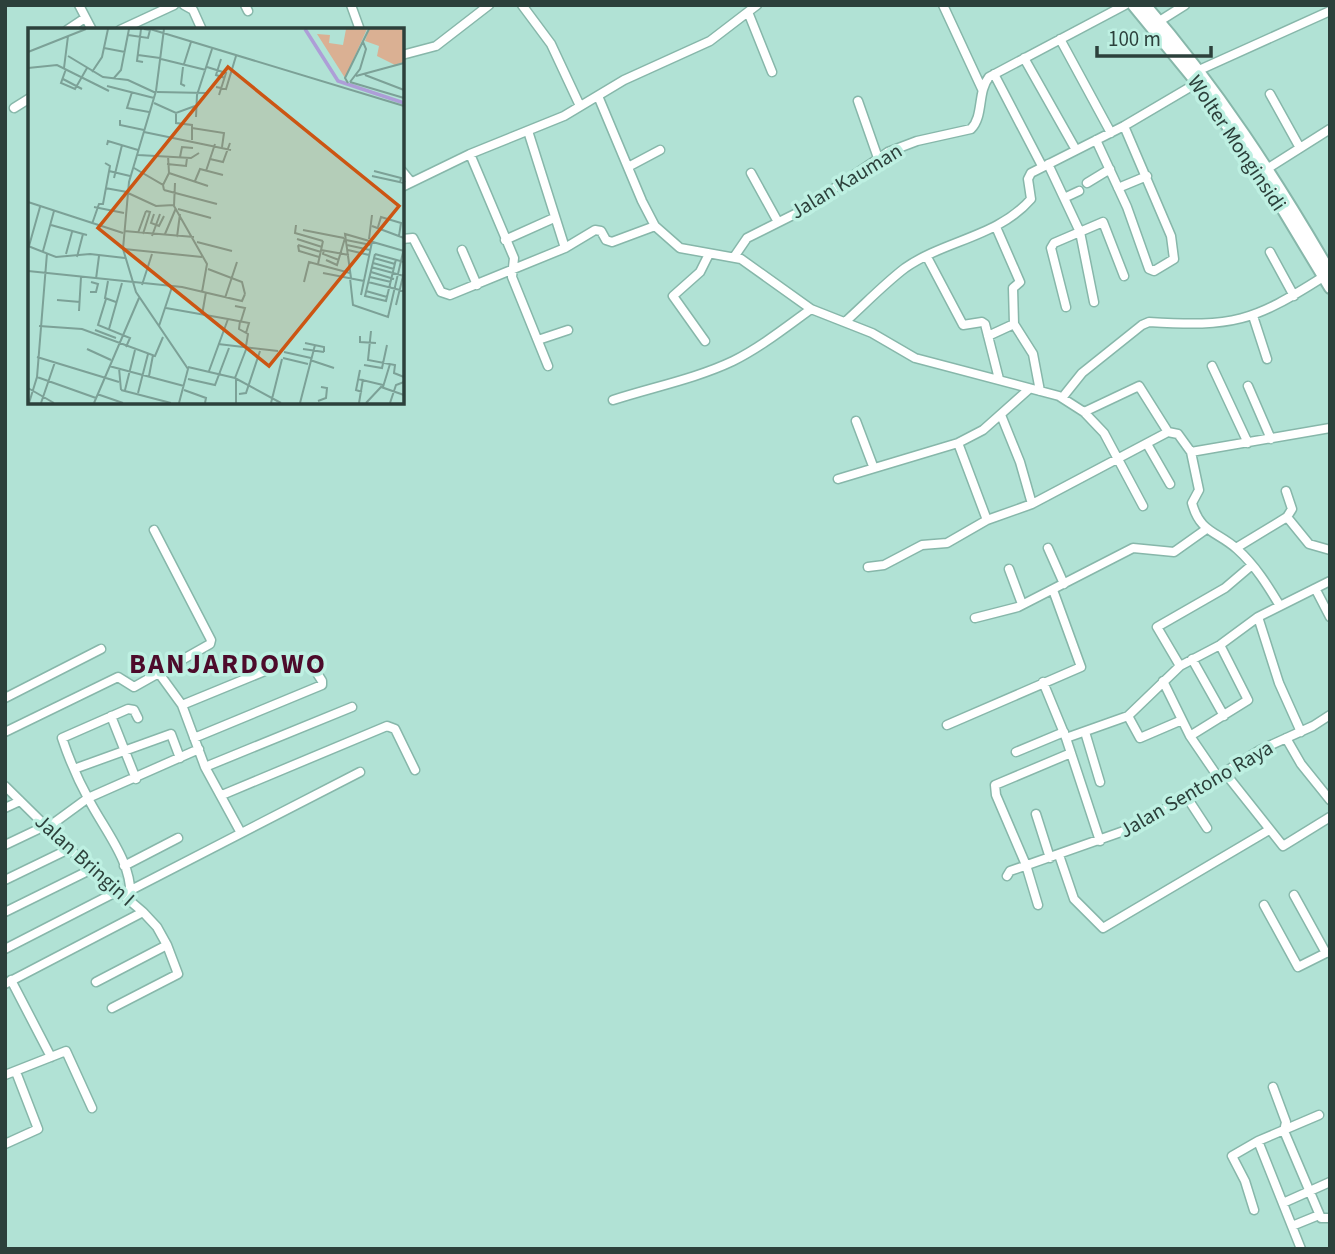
<svg xmlns="http://www.w3.org/2000/svg" width="1335" height="1254" viewBox="0 0 1335 1254" font-family="'Source Sans 3',sans-serif">
	<style>
		.lines { fill: none; stroke-linecap: round; stroke-linejoin: round }
		.street-casing { stroke: #87b7aa; stroke-width: 11 }
		.secondary-casing { stroke: #87b7aa; stroke-width: 14 }
		.primary-casing { stroke: #87b7aa; stroke-width: 16 }
		.street { stroke: #fff; stroke-width: 8 }
		.secondary { stroke: #fff; stroke-width: 10 }
		.primary { stroke: #fff; stroke-width: 12 }
		.labels { text-anchor: middle; dominant-baseline: central; stroke-width: 7; stroke-linejoin: round; paint-order: stroke }
		.street-label { font-size: 21px; fill: #2c403b; stroke: #bef0e2 }
		.district-label { font-size: 28px; font-weight: bold; letter-spacing: 2px; fill: #4d0b2b; stroke: #bef0e2 }
		.inset-river { fill: none; stroke: #ad9ed7; stroke-width: 3.5 }
		.inset-road { fill: none; stroke: #7ca197; stroke-width: 2 }
		.view { fill: #cc5513; fill-opacity: 0.15; stroke: #cc5513; stroke-width: 3.5 }
		.inset-edge { fill: none; stroke: #2c403b; stroke-width: 3.5 }
	</style>
	<rect width="100%" height="100%" fill="#b1e2d5"/>
	<g class="lines">
		<defs>
			<path id="street" d="M 79,5 L 92,30
				M 184,5 L 193,10 L 202,30
				M 245,5 L 248,11
				M 351,5 L 360,30
				M 522,5 L 551,44 L 580,106
				M 943,5 L 982,89
				M 748,12 L 772,72
				M 1158,22 L 1185,5
				M 67,30 L 85,18
				M 120,30 L 174,5
				M 1060,39 L 1111,133
				M 402,55 L 436,46 L 489,5
				M 1024,58 L 1076,150
				M 1197,71 L 1330,11
				M 994,74 L 1042,166
				M 1270,94 L 1300,148
				M 598,96 L 642,201 L 655,226 L 680,248 L 741,259 L 811,309 L 872,333 L 915,358 L 1059,396 L 1084,412 L 1104,433 L 1143,506
				M 858,101 L 878,158
				M 14,108 L 30,98
				M 528,131 L 565,248
				M 1096,140 L 1127,207 L 1149,269 L 1154,271 L 1174,259 L 1171,236 L 1124,126
				M 470,154 L 514,258 L 512,277 L 548,366
				M 1048,164 L 1080,232 L 1094,302
				M 628,167 L 660,150
				M 1267,169 L 1330,129
				M 402,171 L 411,182
				M 751,173 L 778,222
				M 1087,183 L 1110,169
				M 402,187 L 470,154 L 564,116 L 624,80 L 710,41 L 757,5
				M 1118,188 L 1147,176
				M 1064,198 L 1079,191
				M 996,227 L 1020,282 L 1013,288 L 1014,324 L 1033,354 L 1040,391
				M 402,239 L 413,238 L 441,292 L 450,295 L 565,248 L 595,230 L 601,231 L 606,240 L 612,242 L 655,226
				M 505,240 L 554,218
				M 462,250 L 477,285
				M 1270,252 L 1294,296
				M 734,257 L 747,238 L 799,212 L 888,152 L 917,141 L 971,129 C 984,116 977,92 989,77 L 1125,5
				M 927,257 L 963,325 L 982,322 L 985,324 L 999,379
				M 1066,307 L 1051,248 L 1054,243 L 1103,222 L 1124,276
				M 1253,316 L 1267,359
				M 845,322 C 865,304 884,284 905,268 C 945,240 998,237 1031,199 L 1028,179 L 1031,173 L 1124,126 L 1197,83
				M 988,336 L 1014,324
				M 538,340 L 568,330
				M 705,341 L 673,296 L 700,272 L 709,254
				M 1212,366 L 1248,443
				M 1248,386 L 1271,439
				M 1062,398 L 1082,373 L 1142,325 L 1149,322 C 1234,327 1252,322 1323,277
				M 613,400 C 653,387 695,379 733,361 C 761,347 786,327 811,309
				M 1084,412 L 1139,386 L 1168,432
				M 1001,415 L 1020,462 L 1032,504
				M 856,421 L 873,466
				M 1168,432 L 1178,434 L 1191,452 L 1330,428
				M 958,443 L 987,520
				M 1147,444 L 1170,484
				M 1191,452 L 1199,490 L 1192,503 C 1200,533 1217,531 1237,549 C 1255,565 1268,586 1280,606
				M 838,479 L 958,443 L 983,430 L 1028,390
				M 1286,491 L 1292,509 L 1287,517
				M 1048,548 L 1064,584
				M 1236,548 L 1287,517 L 1309,544 L 1330,550
				M 868,567 L 884,565 L 922,545 L 947,543 L 987,520 L 1032,504 L 1168,432
				M 1009,569 L 1022,604
				M 1316,590 L 1330,617
				M 1258,617 L 1279,683 L 1301,732
				M 975,618 L 1018,607 L 1133,548 L 1174,552 L 1205,530
				M 1192,659 L 1224,716
				M 1180,666 L 1157,627 L 1225,588 L 1252,565
				M 158,672 L 182,705 L 205,767 L 241,833
				M 1163,681 L 1190,736 L 1218,777
				M 1043,682 L 1066,738 L 1100,841
				M 5,698 L 101,649
				M 182,705 L 299,657 L 310,662 L 322,681 L 322,685 L 194,738
				M 111,716 L 136,779
				M 1182,720 L 1140,738 L 1128,716 L 1180,666 L 1220,645 L 1258,617 L 1330,581
				M 947,725 L 1081,667 L 1053,590
				M 5,732 L 118,677 L 134,687 L 210,644 L 211,640 L 154,530
				M 1085,732 L 1100,782
				M 1190,736 L 1248,700 L 1220,645
				M 1066,738 L 1128,716
				M 1286,738 L 1301,764 L 1330,800
				M 1016,752 L 1064,732
				M 205,767 L 352,707
				M 74,769 L 171,734 L 180,758
				M 1225,773 L 1283,846 L 1330,817
				M 5,786 L 69,849 L 143,912 L 5,984
				M 222,795 L 387,726 L 395,729 L 415,770
				M 1186,796 L 1207,828
				M 5,808 L 20,801
				M 1036,814 L 1050,858
				M 47,828 L 88,798 L 199,749
				M 5,845 L 45,826
				M 1059,855 L 1074,899 L 1103,928 L 1269,830
				M 124,866 L 178,838
				M 1007,876 L 1010,871 L 1138,826 L 1260,750 L 1313,726 L 1330,715
				M 5,880 L 69,849
				M 131,890 L 360,772
				M 1294,895 L 1326,953 L 1330,952
				M 130,900 C 134,864 105,831 89,800 C 78,780 69,759 62,738 L 128,709 L 134,710 L 138,718
				M 1038,905 L 1026,865 L 996,795 L 995,785 L 1071,753
				M 1264,905 L 1298,967 L 1326,953
				M 5,912 L 92,869
				M 5,949 L 118,891
				M 11,980 L 51,1057
				M 96,982 L 167,945 L 157,927 L 143,912
				M 112,1008 L 178,974 L 167,945
				M 5,1075 L 66,1051 L 92,1108
				M 1273,1087 L 1286,1122 L 1284,1131 L 1321,1218 L 1330,1218
				M 5,1144 L 38,1129 L 16,1072
				M 1283,1203 L 1330,1182
				M 1254,1210 L 1245,1181 L 1232,1156 L 1258,1141
				M 1292,1226 L 1319,1215
				M 1301,1249 L 1258,1141 L 1319,1115"/>
			<path id="secondary" d="M 1133,5 L 1197,83 L 1268,185 L 1330,288"/>
			<path id="primary" d="M 1144,5 C 1216,88 1275,179 1330,274"/>
		</defs>
		<use href="#street" class="street-casing"/>
		<use href="#secondary" class="secondary-casing"/>
		<use href="#primary" class="primary-casing"/>
		<use href="#street" class="street"/>
		<use href="#secondary" class="secondary"/>
		<use href="#primary" class="primary"/>
	</g>
	<g class="labels">
		<g class="street-label">
			<text transform="translate(1237 143) rotate(56)">Wolter Monginsidi</text>
			<text transform="translate(846 181) rotate(-31)">Jalan Kauman</text>
			<text transform="translate(1196 789) rotate(-30)">Jalan Sentono Raya</text>
			<text transform="translate(85 860) rotate(42)">Jalan Bringin I</text>
		</g>
		<g class="district-label">
			<text x="228" y="664">BANJARDOWO</text>
		</g>
	</g>
	<g transform="translate(28 28)">
		<rect width="376" height="376" fill="#b1e2d5"/>
		<path d="M 318,1 L 339,1 L 317,50 L 289,6 L 302,7 L 301,15 L 315,17 ZM 341,1 L 376,1 L 376,34 L 367,37 L 349,28 L 351,18 L 337,13 Z" fill="#dab093"/>
		<path class="inset-river" d="M 277,1 L 310,53 L 376,75"/>
		<path class="inset-road" d="M 113,1 L 109,33 L 115,34M 122,1 L 376,78M 136,1 L 128,63 L 101,154 L 95,221 L 108,264 L 160,341 L 151,375M 100,7 L 120,10 L 122,2 L 116,1M 76,20 L 97,24M 0,24 L 58,1M 110,27 L 132,30M 40,28 L 75,49 L 100,52 L 128,65M 133,31 L 178,42M 193,31 L 188,47 L 197,50M 156,36 L 163,14M 155,39 L 153,56 L 157,58M 179,39 L 198,45 L 191,67M 0,40 L 29,37 L 81,63M 36,40 L 40,8M 38,41 L 33,55 L 47,61 L 59,40M 64,44 L 74,29 L 80,1M 337,47 L 376,62M 328,48 L 376,35M 86,50 L 93,42 L 101,1M 35,51 L 54,61M 322,54 L 376,70M 322,54 L 332,41 L 338,21 L 335,14M 320,55 L 317,50 L 341,1M 79,58 L 126,70M 188,59 L 198,61 L 208,28M 104,64 L 99,80 L 121,84M 129,64 L 178,65M 126,75 L 148,85 L 167,78M 148,85 L 148,95 L 164,97 L 164,112M 168,89 L 169,67 L 184,21M 92,92 L 92,97 L 116,102M 164,100 L 196,105 L 194,119M 116,104 L 203,122M 79,117 L 80,113 L 110,122M 110,127 L 163,130 L 171,125M 152,129 L 154,119 L 165,120M 182,131 L 195,134 L 202,115M 139,136 L 158,138 L 159,130M 106,140 L 135,157 L 136,162M 81,143 L 102,148M 178,143 L 187,116M 346,143 L 373,150 L 372,155M 141,145 L 180,158M 344,148 L 376,155M 86,150 L 94,117M 167,153 L 172,141 L 195,147M 147,155 L 146,178 L 179,236 L 174,264M 135,157 L 141,145 L 140,128M 77,160 L 99,164M 136,162 L 189,176M 100,165 L 128,178 L 146,177M 0,174 L 95,205M 66,179 L 96,185M 150,181 L 183,190M 126,186 L 123,195 L 131,198 L 136,188M 64,196 L 71,176 L 75,176 L 82,138 L 77,135M 23,197 L 55,206M 268,197 L 267,205 L 295,213M 344,198 L 376,210M 350,199 L 353,189 L 373,195 L 371,208M 275,202 L 316,210M 96,203 L 166,209M 110,205 L 118,183M 115,206 L 122,184 L 118,183M 137,206 L 148,180M 124,208 L 132,186M 149,209 L 152,186M 269,211 L 294,219M 341,211 L 344,187M 318,212 L 343,217M 169,214 L 204,223M 270,217 L 271,223 L 291,229M 270,217 L 293,224M 319,217 L 342,222M 0,218 L 28,229 L 62,226 L 97,230M 1,218 L 12,179M 96,221 L 174,229M 293,222 L 321,227M 296,222 L 295,226 L 311,232M 320,222 L 341,227M 15,223 L 26,183M 38,226 L 44,204M 347,226 L 337,268 L 358,273 L 368,231M 347,226 L 376,234M 49,229 L 55,206 L 59,207M 346,230 L 367,236M 298,232 L 309,237 L 317,210M 345,235 L 366,241M 290,236 L 295,213M 343,239 L 376,248M 180,241 L 214,254 L 217,266M 0,243 L 154,259 L 214,273 L 217,266M 343,244 L 366,251M 295,245 L 336,253M 342,249 L 363,254M 322,250 L 325,277 L 360,289 L 376,220M 323,250 L 317,206 L 376,223M 68,251 L 71,228M 80,253 L 77,270 L 88,274M 276,254 L 281,234 L 322,245M 340,254 L 376,263M 114,257 L 124,226M 338,263 L 359,269M 62,264 L 68,264 L 70,256 L 63,254M 333,267 L 344,214M 197,270 L 209,234M 78,271 L 70,297 L 102,310 L 98,319M 29,272 L 52,274M 368,277 L 376,244M 207,278 L 217,280 L 213,293M 138,280 L 200,291M 51,283 L 53,249M 174,287 L 178,264M 200,291 L 221,295 L 218,305M 212,293 L 211,301 L 220,306 L 218,318M 11,298 L 54,301 L 127,328 L 135,309M 131,298 L 144,259M 81,301 L 94,255M 67,302 L 88,310M 343,303 L 340,332 L 367,337 L 366,345 L 376,349M 332,308 L 332,314 L 348,315M 277,315 L 296,319 L 296,324M 190,316 L 250,323M 59,321 L 83,332M 275,321 L 296,324M 256,324 L 283,330M 9,329 L 91,354M 255,330 L 280,336M 282,332 L 306,340M 336,337 L 354,340 L 359,317M 81,338 L 156,358M 160,339 L 207,350 L 253,375M 91,340 L 93,362M 332,342 L 328,362 L 334,364M 181,343 L 200,291M 121,348 L 125,327M 9,349 L 68,370M 207,350 L 219,319M 160,351 L 187,357 L 201,320M 208,351 L 208,375M 330,351 L 355,357M 355,359 L 362,336M 0,360 L 26,375M 93,362 L 143,375M 97,362 L 107,322M 156,362 L 178,370 L 177,375M 110,365 L 120,326M 69,366 L 95,375M 211,366 L 218,365 L 232,323M 290,373 L 298,370 L 299,360 L 293,359M 1,375 L 9,349 L 19,225M 13,375 L 27,334M 66,375 L 111,270M 243,375 L 254,331M 272,375 L 287,317M 331,375 L 335,351M 338,375 L 353,359 L 376,367M 362,375 L 368,357 L 376,354"/>
		<path class="view" d="M 200,39 L 371,178 L 241,338 L 70,200 Z"/>
		<rect width="376" height="376" class="inset-edge"/>
	</g>
	<rect width="1335" height="1254" fill="none" stroke="#2c403b" stroke-width="14"/>
	<path d="M1097 46v10h114v-10" fill="none" stroke="#2c403b" stroke-width="3.5"/>
	<text x="1108" y="46" font-size="21" fill="#2c403b" stroke="#bef0e2" stroke-width="5" paint-order="stroke">100 m</text>
</svg>
